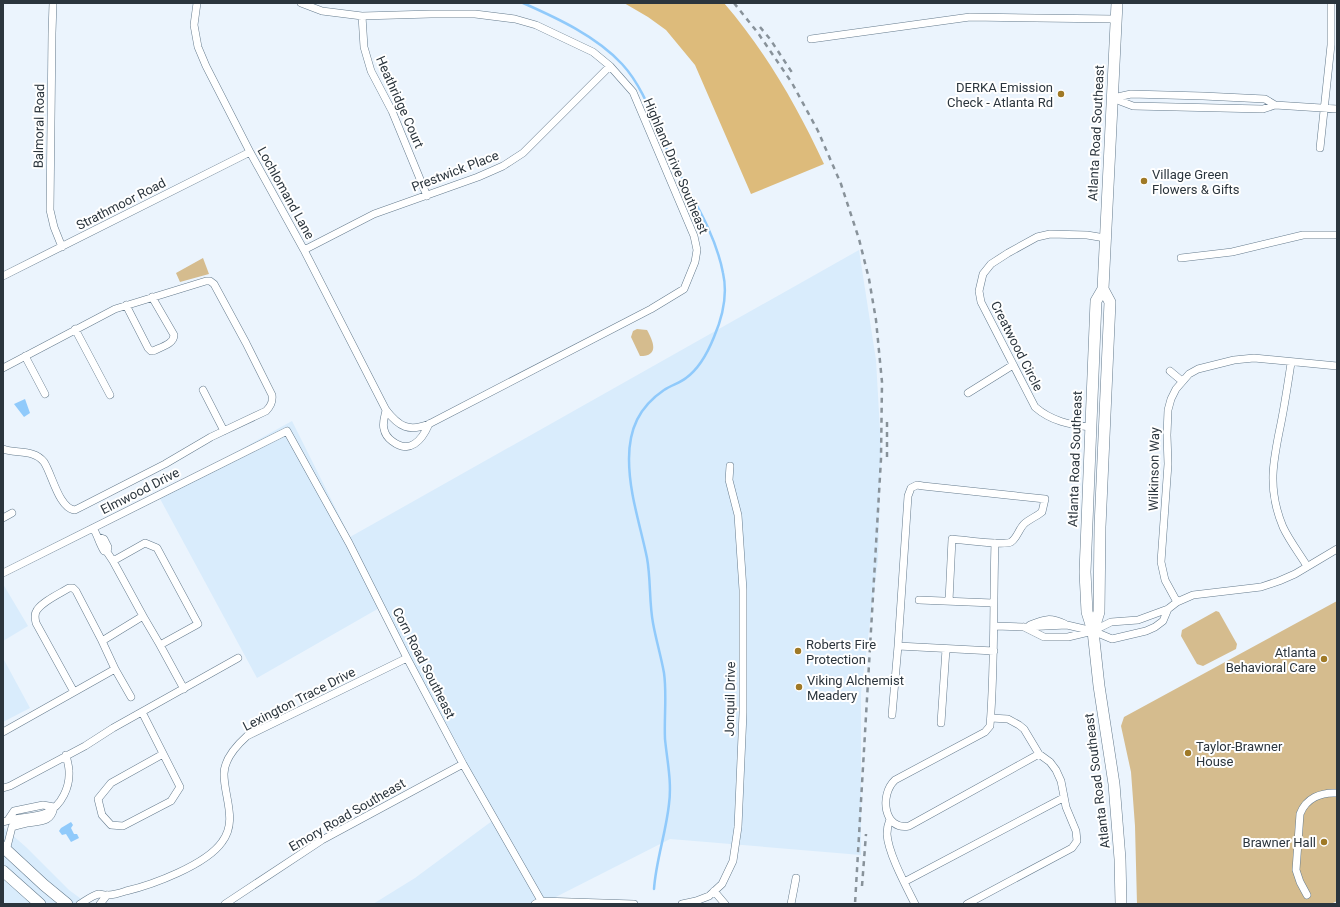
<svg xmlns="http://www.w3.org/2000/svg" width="1340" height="907" viewBox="0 0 1340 907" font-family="Roboto,sans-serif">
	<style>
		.built { fill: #d9ecfc }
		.green { fill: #d5bc8e }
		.forest { fill: #ddbb7b }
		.water { fill: #90cafb }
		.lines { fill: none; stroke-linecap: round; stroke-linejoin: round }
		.stream { stroke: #90cafb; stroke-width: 2.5 }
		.street-casing { stroke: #657b8d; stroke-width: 8 }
		.secondary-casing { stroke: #657b8d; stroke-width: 12 }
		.street { stroke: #fff; stroke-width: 7 }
		.secondary { stroke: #fff; stroke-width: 11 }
		.rail { stroke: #88929a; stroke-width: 2.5; stroke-dasharray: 5 5; stroke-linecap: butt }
		.poi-dot { fill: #9f7926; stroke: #fff; stroke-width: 1.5 }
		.labels { text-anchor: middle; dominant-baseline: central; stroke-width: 4; stroke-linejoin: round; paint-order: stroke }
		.poi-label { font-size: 13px; fill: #2b353d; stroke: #fff; text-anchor: start }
		.street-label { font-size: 13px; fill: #2b353d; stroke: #fff }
	</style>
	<rect width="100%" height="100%" fill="#ebf4fd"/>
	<path class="built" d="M 859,250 L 876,360 L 881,448 L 878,560 L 861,693 L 861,855 L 670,839 L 542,904 L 373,904 L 415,878 L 492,821 L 429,707 L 381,607 L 257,678 L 158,495 L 292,421 L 350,537 Z
		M 3,584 L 28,626 L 3,641 Z
		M 3,658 L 30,708 L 3,722 Z
		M 3,827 L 26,847 L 69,890 L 88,904 L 3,904 Z"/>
	<path class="green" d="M 203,258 L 209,274 L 180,282 L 176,273 Z
		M 637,329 L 647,330 C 653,341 660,356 640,356 L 631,337 L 633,331 Z
		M 1337,601 L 1337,901 L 1331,904 L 1137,904 L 1135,826 L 1131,772 L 1121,726 L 1124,717 Z
		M 1216,611 L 1219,612 L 1237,644 L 1236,649 L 1203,666 L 1197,664 L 1181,636 L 1182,630 Z"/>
	<path class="forest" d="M 624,3 L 724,3 C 766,52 797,106 824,164 L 751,194 L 695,65 L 666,30 L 648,17 Z"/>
	<path class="water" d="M 25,399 L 30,413 L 24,417 L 14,404 Z
		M 71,822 L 73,825 L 71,828 L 74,834 L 77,834 L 79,838 L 71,842 L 66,834 L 62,835 L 59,831 L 61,828 Z"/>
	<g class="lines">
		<path class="stream" d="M 523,3 C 557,18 596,36 622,64 C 646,90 655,126 671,158 C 690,195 715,231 723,273 C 728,295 723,316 714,337 C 708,352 700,368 686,378 C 680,383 671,385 664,390 C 639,407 629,429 629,459 C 629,493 640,524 647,558 C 651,580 649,602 653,623 C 656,640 661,656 664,673 C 667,694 664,717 665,739 C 667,760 672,782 669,804 C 666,833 656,860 654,889"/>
		<defs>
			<path id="street" d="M 53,3 L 52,33 L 50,210 L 54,227 L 62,247
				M 197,3 L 194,25 L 198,47 L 206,66 L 250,152 L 304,250 L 386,410 C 399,427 409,432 429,424 L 651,309 L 684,289 L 695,262 L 697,250 L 694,236 L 633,92 L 610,66 L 593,52 L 536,25 L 515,19 L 475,14 L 431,14 L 362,16 L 322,11 L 301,3
				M 362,16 L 364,47 L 371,71 L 392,111 L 427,196
				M 811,39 L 970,17 L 1115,19
				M 1112,98 L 1133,106 L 1263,109 L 1275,105 L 1337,109
				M 1113,98 L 1131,94 L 1203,96 L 1265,99 L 1275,105
				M 1320,148 L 1331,45 L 1331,3
				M 304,250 L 374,214 L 478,177 L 503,166 L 523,153 L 610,66
				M 1181,258 L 1232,252 L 1303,235 L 1337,235
				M 3,276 L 250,152
				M 126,305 L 148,348 L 151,351 L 153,351 C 161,347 174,344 174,335 L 152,297
				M 75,329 L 110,395
				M 25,356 L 45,394
				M 1291,363 C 1288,383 1285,403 1281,423 C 1273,461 1267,489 1283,527 C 1289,540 1299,553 1307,566
				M 3,368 L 115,309 L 206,281 L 210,281 L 214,284 L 246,343 L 272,395 C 273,402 271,406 266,411 L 211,437 L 165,464 L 75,510 C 59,509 52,474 44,462 C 34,449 16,454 3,449
				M 1170,371 L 1182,381
				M 203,390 L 224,431
				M 968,393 L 1013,365
				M 386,410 C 385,416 382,423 384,429 C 385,435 388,438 392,441 C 410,455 422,440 429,424
				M 1091,427 C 1070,425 1051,421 1035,407 L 981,302 L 979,291 L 983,274 L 991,264 L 1008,253 L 1037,237 L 1050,234 L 1087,235 L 1105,238
				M 3,518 L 12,513
				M 93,528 C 98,536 99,543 104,551 L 107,552 L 113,561
				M 98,537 L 104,539 L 108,547 L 107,552
				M 995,543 C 993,604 995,665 990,726 L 985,732 L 895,780 C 879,795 884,831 909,826 L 1039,754
				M 3,573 L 287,431 L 349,543 L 407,658 L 463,764 L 543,904
				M 919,600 L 993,603
				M 1177,602 L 1165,580 L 1161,562 L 1168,464 L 1167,435 L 1168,410 L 1171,399 L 1176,389 L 1189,374 L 1198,369 L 1234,360 L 1254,358 L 1337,366
				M 143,616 L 160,645
				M 1030,625 C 1045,619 1050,617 1065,624
				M 995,626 L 1024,627 L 1067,625 L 1093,631 L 1112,639 L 1146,631 L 1155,627 L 1163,621 L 1168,609
				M 1024,627 L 1044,637 L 1068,637 L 1093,631 L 1111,622 L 1138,620 L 1168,609 L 1177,602 L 1193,595 L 1261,587 L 1279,581 L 1295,574 L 1337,549
				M 898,646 L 994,651
				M 115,669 L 102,641 L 143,616 L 113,561 L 145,543 L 157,548 L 198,624 L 160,645 L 184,689
				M 74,692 L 36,623 C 35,619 34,614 37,610 C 43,601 59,594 69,588 L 73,588 L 76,591 L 102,641
				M 142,712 L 180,787 L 171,801 L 123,826 L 111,825 L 102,815 L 98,799 L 111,783 L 163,754
				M 892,715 L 898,646 L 908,496 L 911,488 L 917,485 L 923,486 L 1045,499 L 1042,512 C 1036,517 1029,519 1024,524 C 1019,529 1017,538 1011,542 C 1003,546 963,540 952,539 L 949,601
				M 941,723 L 946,649
				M 3,732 L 115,669 L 131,697
				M 3,788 L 10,786 L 85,746 L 113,728 L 238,658
				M 890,819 C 888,824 887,828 887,834 C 888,853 906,886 915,904
				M 8,820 L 14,811 L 43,805 L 54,807
				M 3,822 C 17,817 33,818 46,813 C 62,806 70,786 69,771 C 69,766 67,760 66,755
				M 12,827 C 17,826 22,824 27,823 C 40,821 51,823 54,807
				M 6,851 L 12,827 L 15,824
				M 904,882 L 1063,798
				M 714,891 L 725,904
				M 1307,895 L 1300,882 L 1296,870 L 1300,814 C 1306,798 1321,792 1337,793
				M 80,904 C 85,901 93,895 99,894 C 102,894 105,896 108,895 C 114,895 120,893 126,891 C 152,885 206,865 222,842 C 238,821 224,797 224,774 C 224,760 237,745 247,736 L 407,658
				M 100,904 L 107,895
				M 225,904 L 322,840 L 463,764
				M 535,904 L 541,901 L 634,904
				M 682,904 L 696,901 L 709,896 L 722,884 L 733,861 L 738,827 L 743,713 L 743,590 L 738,515 L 729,480 L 730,466
				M 791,904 L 796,878
				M 967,904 L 1072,848 L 1077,841 L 1076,831 L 1066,807 L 1061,781 L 1056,770 L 1050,762 L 1039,754 L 1024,729 L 1019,725 L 1008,719 L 991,718"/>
			<path id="secondary" d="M 1117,3 L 1103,289 L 1096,301 L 1085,572 L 1087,612 L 1093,631 L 1099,686 L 1114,784 L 1120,859 L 1121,904
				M 1093,631 L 1099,612 L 1100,527 L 1110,302 L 1103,289
				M 3,847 L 44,885 L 67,904
				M 3,871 L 40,904"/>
		</defs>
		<use href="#street" class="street-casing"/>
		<use href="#secondary" class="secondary-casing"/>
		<use href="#street" class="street"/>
		<use href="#secondary" class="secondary"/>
		<path class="rail" d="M 734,3 L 758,33 L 792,83 L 818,131 L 841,184 L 859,239 L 869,279 L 876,320 L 882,382 L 881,459 L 855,904
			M 760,27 L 770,39 L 793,74
			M 887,457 L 887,417
			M 862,886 L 866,834"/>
	</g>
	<g class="poi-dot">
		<circle cx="1061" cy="94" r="4"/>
		<circle cx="1144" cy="181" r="4"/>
		<circle cx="798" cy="651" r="4"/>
		<circle cx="1324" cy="659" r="4"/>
		<circle cx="799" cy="687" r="4"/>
		<circle cx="1188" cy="753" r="4"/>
		<circle cx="1324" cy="842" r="4"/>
	</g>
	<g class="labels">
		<g class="poi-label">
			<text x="1053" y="87" text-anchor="end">DERKA Emission<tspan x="1053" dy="15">Check - Atlanta Rd</tspan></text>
			<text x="1152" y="174">Village Green<tspan x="1152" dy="15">Flowers &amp; Gifts</tspan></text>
			<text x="806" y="644">Roberts Fire<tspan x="806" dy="15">Protection</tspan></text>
			<text x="1316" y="652" text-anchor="end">Atlanta<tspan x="1316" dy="15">Behavioral Care</tspan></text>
			<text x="807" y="680">Viking Alchemist<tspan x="807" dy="15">Meadery</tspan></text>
			<text x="1196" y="746">Taylor-Brawner<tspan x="1196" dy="15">House</tspan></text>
			<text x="1316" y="842" text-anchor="end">Brawner Hall</text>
		</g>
		<g class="street-label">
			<text transform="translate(400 102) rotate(66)">Heathridge Court</text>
			<text transform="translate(39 126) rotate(-89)">Balmoral Road</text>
			<text transform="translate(1096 133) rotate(-87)">Atlanta Road Southeast</text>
			<text transform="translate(676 166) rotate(67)">Highland Drive Southeast</text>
			<text transform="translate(455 171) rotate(-21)">Prestwick Place</text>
			<text transform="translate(286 193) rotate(61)">Lochlomand Lane</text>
			<text transform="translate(121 204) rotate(-27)">Strathmoor Road</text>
			<text transform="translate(1017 346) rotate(63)">Creatwood Circle</text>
			<text transform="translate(1075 459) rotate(-88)">Atlanta Road Southeast</text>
			<text transform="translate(1154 469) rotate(-89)">Wilkinson Way</text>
			<text transform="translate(140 491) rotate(-27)">Elmwood Drive</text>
			<text transform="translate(424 663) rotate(63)">Corn Road Southeast</text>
			<text transform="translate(299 699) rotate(-27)">Lexington Trace Drive</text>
			<text transform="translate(730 699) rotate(-89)">Jonquil Drive</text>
			<text transform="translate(1097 781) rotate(-97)">Atlanta Road Southeast</text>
			<text transform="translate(347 815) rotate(-30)">Emory Road Southeast</text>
		</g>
	</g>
	<rect width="1340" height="907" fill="none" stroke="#2b353d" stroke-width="8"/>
</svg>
